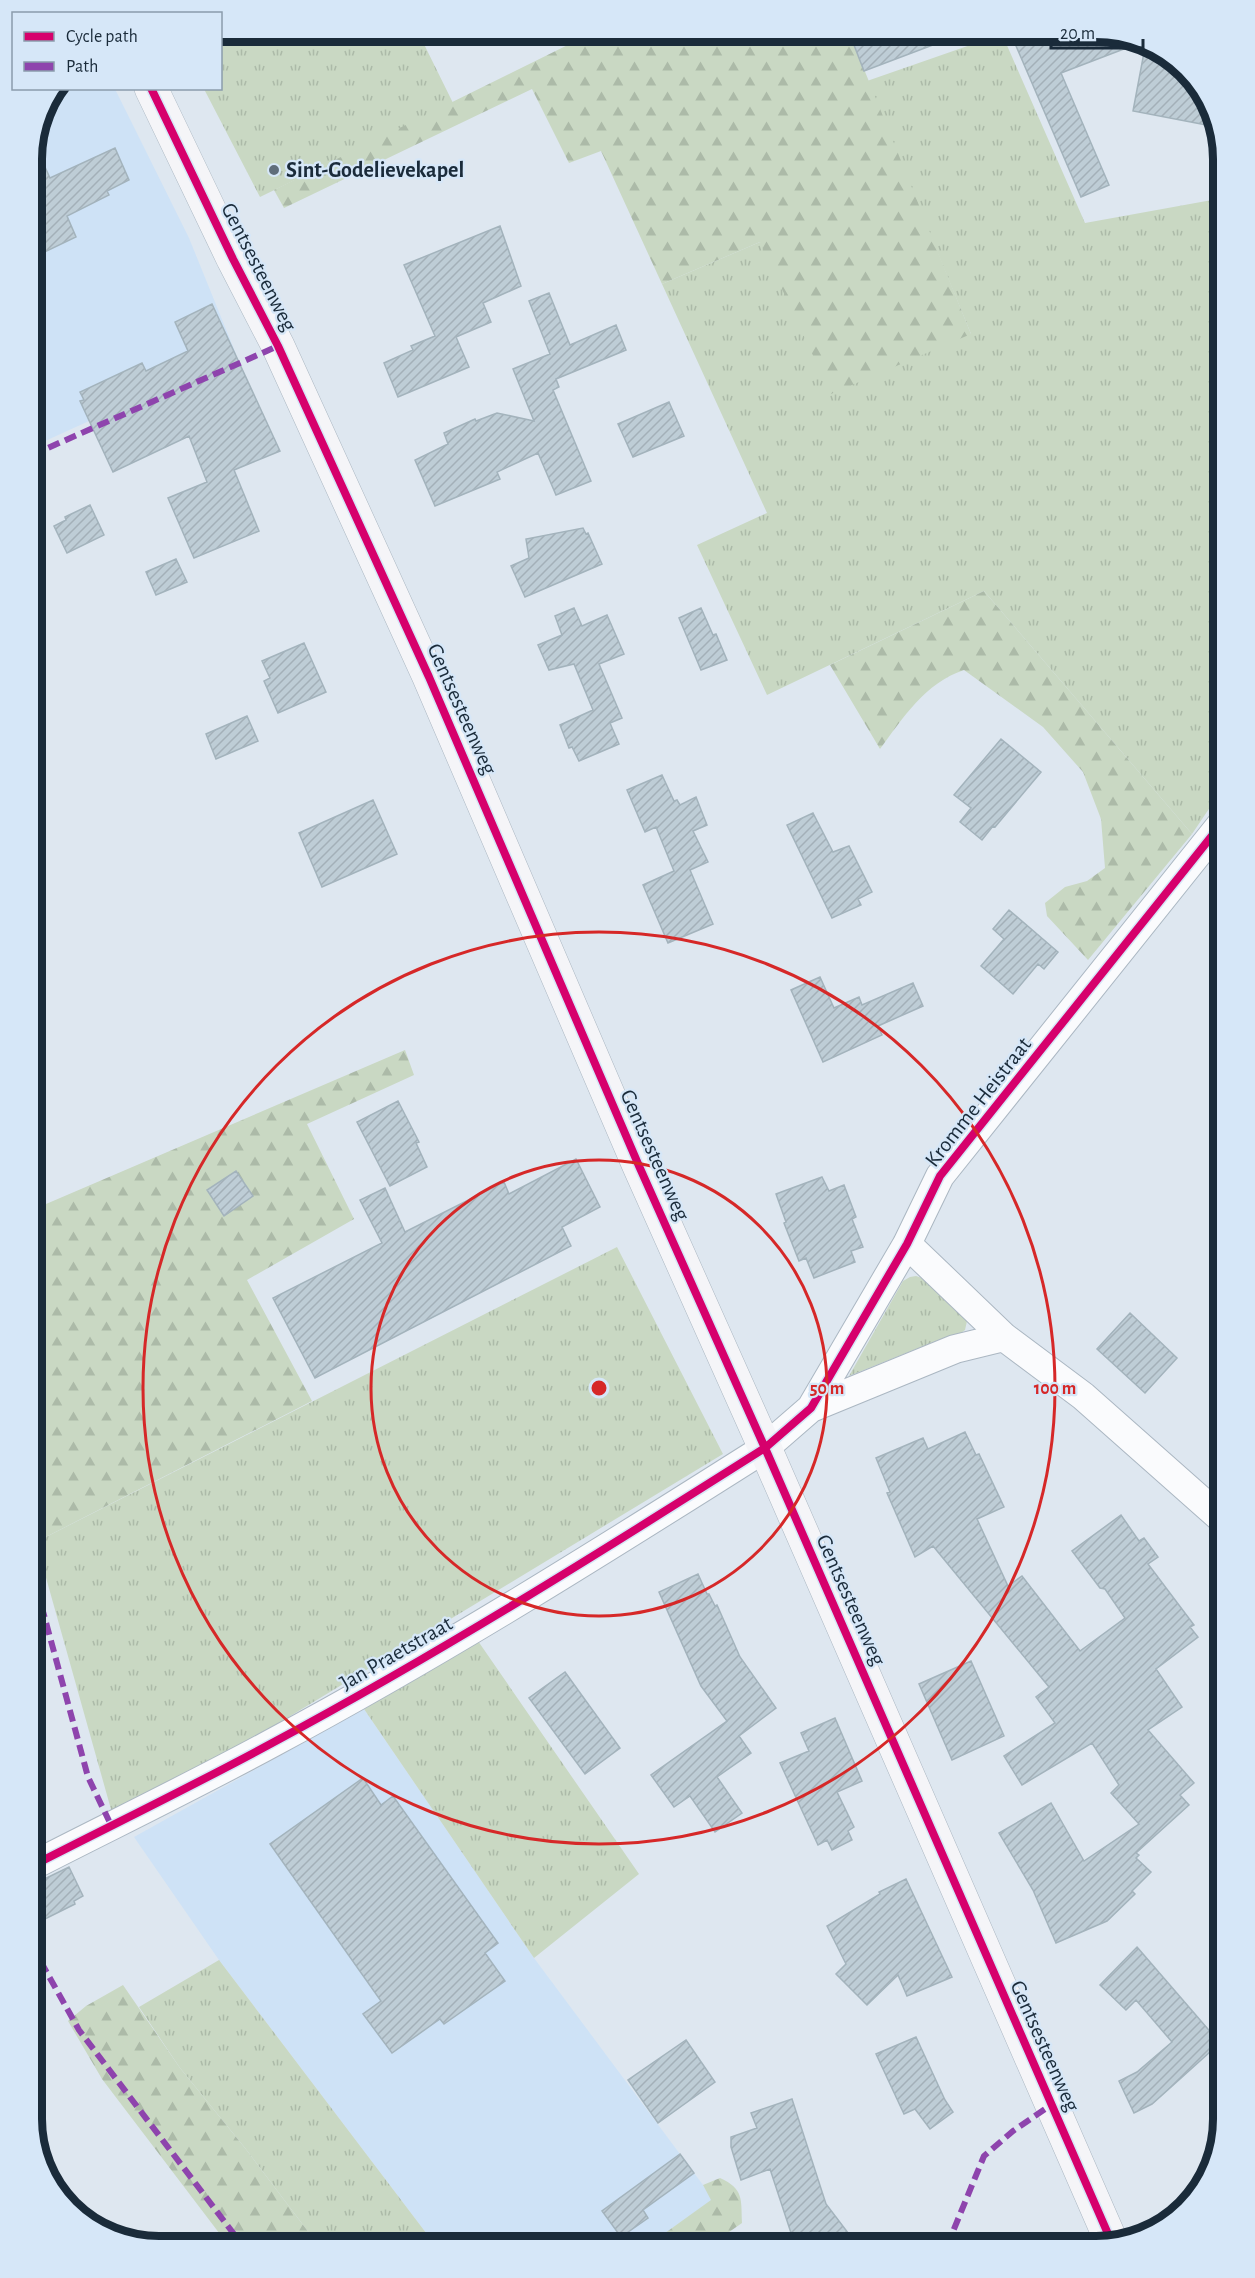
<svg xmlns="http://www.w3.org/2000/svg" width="1255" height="2278" viewBox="0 0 1255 2278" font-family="'Alegreya Sans',sans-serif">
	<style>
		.built { fill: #cee2f6 }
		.grass { fill: url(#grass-tufts) }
		.forest { fill: url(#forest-firs) }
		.building { fill: url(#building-hatch); stroke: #a3b3bc; stroke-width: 1.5 }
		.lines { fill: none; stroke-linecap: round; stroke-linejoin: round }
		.street-casing { stroke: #abb7c2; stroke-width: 30 }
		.secondary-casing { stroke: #abb7c2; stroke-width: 34 }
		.street { stroke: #fafbfd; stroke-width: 28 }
		.secondary { stroke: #f5f5f8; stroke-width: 33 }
		.quiet { stroke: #8e44ad; stroke-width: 6; stroke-dasharray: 12 6; stroke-linecap: butt }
		.cycleway-casing { stroke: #d6e7f8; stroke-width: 11 }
		.cycleway { stroke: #d6006c; stroke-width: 8 }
		.ring { fill: none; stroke: #d62828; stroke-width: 3 }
		.poi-dot { fill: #5f6d7a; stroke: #d6e7f8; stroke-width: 2 }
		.labels { text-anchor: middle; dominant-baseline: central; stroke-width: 4.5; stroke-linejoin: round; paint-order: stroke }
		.poi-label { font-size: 22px; font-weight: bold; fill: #1a2b3a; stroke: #d6e7f8; text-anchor: start }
		.street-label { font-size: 22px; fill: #1a2b3a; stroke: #d6e7f8 }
		.rim { fill: none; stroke: #1a2b3a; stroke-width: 8 }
		.centre { fill: #d62828; stroke: #d6e7f8; stroke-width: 3 }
		.ring-label { font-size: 18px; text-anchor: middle; font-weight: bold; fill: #d62828; stroke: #d6e7f8; stroke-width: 4.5; stroke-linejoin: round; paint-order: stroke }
	</style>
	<defs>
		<pattern id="grass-tufts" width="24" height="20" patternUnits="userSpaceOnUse" patternTransform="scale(1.5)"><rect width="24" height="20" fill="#c9d8c3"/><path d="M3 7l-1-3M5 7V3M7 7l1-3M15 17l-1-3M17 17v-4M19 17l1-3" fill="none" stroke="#acbaa8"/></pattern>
		<pattern id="forest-firs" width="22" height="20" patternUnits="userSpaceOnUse" patternTransform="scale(1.5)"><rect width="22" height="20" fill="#c9d8c3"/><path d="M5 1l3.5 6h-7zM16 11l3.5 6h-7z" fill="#acbaa8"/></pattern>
		<pattern id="building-hatch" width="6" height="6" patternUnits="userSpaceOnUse" patternTransform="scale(1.5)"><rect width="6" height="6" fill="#becdd6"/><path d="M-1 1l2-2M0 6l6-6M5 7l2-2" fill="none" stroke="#a3b0b8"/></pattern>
	</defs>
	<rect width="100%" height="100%" fill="#dee7f0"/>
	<path class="built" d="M 56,89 L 115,89 L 189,238 L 236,354 L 32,447 L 32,151 L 41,110 Z
		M 364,1709 L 534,1958 L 703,2185 L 712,2200 L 647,2246 L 436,2246 L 219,1960 L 134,1837 Z"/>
	<path class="grass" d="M 221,32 L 418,32 L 453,103 L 260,197 L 204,89 L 220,88 Z
		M 1002,34 L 1085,223 L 1223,198 L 1223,788 L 1192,834 L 984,591 L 767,695 L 697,545 L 767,513 L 662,284 L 760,242 L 971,334 L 867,81 Z
		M 617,1247 L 723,1454 L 249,1741 L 112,1813 L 36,1542 Z
		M 916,1276 L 922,1278 L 967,1321 L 965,1330 L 958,1335 L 941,1339 L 849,1376 L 903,1281 L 910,1277 Z
		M 478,1641 L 639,1874 L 534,1958 L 364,1709 Z
		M 32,1803 L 45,1848 L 32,1854 Z
		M 219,1960 L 436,2246 L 319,2246 L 245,2148 L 180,2068 L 139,2007 Z"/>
	<path class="forest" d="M 594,32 L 849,32 L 971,334 L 831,394 L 760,242 L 662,284 L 601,151 L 569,163 L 532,89 L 284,208 L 274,190 Z
		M 984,591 L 1192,834 L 1088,960 L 1047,916 L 1045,903 L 1065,887 L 1087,881 L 1105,868 L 1101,819 L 1083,772 L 1043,727 L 964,670 C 925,683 903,718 880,749 L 830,665 Z
		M 405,1050 L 414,1075 L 307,1124 L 354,1219 L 247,1280 L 312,1401 L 36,1542 L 32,1526 L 32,1210 Z
		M 123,1985 L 180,2068 L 245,2148 L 319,2246 L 229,2246 L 102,2079 L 68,2021 L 86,2006 Z
		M 720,2178 C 744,2189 741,2199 742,2223 L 709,2246 L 647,2246 L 711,2200 L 703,2185 Z"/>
	<path class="building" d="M 849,32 L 962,32 L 962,34 L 864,71 Z
		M 1010,32 L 1105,32 L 1137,44 L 1061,73 L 1109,185 L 1081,197 Z
		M 1145,47 L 1173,58 L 1214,110 L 1217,127 L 1133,111 Z
		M 34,143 L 50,178 L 115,148 L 129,180 L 107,191 L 109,195 L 67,216 L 76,237 L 32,258 L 32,151 Z
		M 500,226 L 521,286 L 483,303 L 491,322 L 456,337 L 469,367 L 398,397 L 384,363 L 413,350 L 411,346 L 435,336 L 404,265 Z
		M 549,293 L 570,345 L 616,325 L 626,350 L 556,379 L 559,387 L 553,390 L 591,481 L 556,495 L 538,453 L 497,472 L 500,479 L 435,506 L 415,460 L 448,444 L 444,433 L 475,419 L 476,421 L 497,413 L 534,421 L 513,369 L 550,354 L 529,301 Z
		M 212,304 L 280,451 L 234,470 L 259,531 L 194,558 L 168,498 L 207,482 L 189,436 L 113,472 L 80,401 L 84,400 L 80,392 L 142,363 L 146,371 L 188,351 L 175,322 Z
		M 669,402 L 684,436 L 633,457 L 618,424 Z
		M 90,505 L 104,535 L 67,553 L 54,526 L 66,520 L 65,517 Z
		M 583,528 L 586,534 L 588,533 L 602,564 L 525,597 L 511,566 L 529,558 L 526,539 Z
		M 176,559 L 187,582 L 156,595 L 146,572 Z
		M 574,608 L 582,626 L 607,615 L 624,654 L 599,664 L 622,718 L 610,723 L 619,744 L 579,761 L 572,747 L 569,748 L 560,725 L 593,710 L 574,664 L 549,670 L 538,645 L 562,635 L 555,616 Z
		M 701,608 L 713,635 L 716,634 L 727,660 L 701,670 L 679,618 Z
		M 304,643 L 326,692 L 278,713 L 264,681 L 270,678 L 262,661 Z
		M 247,716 L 258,741 L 216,759 L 206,734 Z
		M 1001,739 L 1041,772 L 995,827 L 993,826 L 982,840 L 960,822 L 971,808 L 954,795 Z
		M 662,775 L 674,801 L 677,800 L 680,805 L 696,797 L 707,825 L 693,831 L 708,862 L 690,870 L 713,924 L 668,943 L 643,885 L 674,871 L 656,827 L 645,832 L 627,790 Z
		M 373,800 L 397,854 L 322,887 L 299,833 Z
		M 813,813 L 833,852 L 849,846 L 872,892 L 858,899 L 861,905 L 832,918 L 787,825 Z
		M 1009,910 L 1058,952 L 1044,969 L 1038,964 L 1013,994 L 981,966 L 1004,939 L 993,929 Z
		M 820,977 L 834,1008 L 859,997 L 862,1005 L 913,983 L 923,1006 L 878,1026 L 882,1035 L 823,1062 L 791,990 Z
		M 398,1101 L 419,1142 L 416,1143 L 427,1167 L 390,1186 L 357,1122 Z
		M 576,1159 L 600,1207 L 562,1227 L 571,1246 L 315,1378 L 273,1298 L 382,1243 L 360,1200 L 385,1188 L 405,1232 L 504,1182 L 509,1194 Z
		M 236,1171 L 253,1196 L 224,1216 L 207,1190 Z
		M 822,1177 L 829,1191 L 844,1185 L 856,1217 L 852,1219 L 863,1247 L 851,1251 L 855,1262 L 814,1278 L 806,1258 L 799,1261 L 784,1223 L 786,1222 L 776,1194 Z
		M 1130,1313 L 1177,1358 L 1145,1393 L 1097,1349 Z
		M 965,1432 L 976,1455 L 979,1454 L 1004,1507 L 977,1519 L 1008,1586 L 1022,1576 L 1080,1651 L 1125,1618 L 1105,1589 L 1100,1588 L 1072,1551 L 1121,1515 L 1139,1541 L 1144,1538 L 1158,1557 L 1148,1564 L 1194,1625 L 1190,1627 L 1198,1637 L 1156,1669 L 1182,1707 L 1148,1730 L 1194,1783 L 1180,1795 L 1189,1805 L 1136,1853 L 1139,1855 L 1136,1858 L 1151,1872 L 1132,1891 L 1135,1894 L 1107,1921 L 1056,1943 L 1033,1890 L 999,1833 L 1051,1803 L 1084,1861 L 1139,1824 L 1111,1793 L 1119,1785 L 1092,1743 L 1022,1785 L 1004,1756 L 1055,1723 L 1036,1697 L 1049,1687 L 933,1546 L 915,1557 L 887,1493 L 890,1492 L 876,1458 L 923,1438 L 928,1449 Z
		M 698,1574 L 707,1594 L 709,1594 L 715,1606 L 717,1605 L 740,1657 L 776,1708 L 739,1736 L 751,1753 L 717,1777 L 742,1813 L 715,1832 L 690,1796 L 674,1807 L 651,1775 L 727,1721 L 701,1686 L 659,1592 Z
		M 971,1661 L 1004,1736 L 952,1760 L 919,1684 Z
		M 565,1672 L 620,1748 L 585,1774 L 529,1698 Z
		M 835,1718 L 862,1781 L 837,1792 L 854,1827 L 848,1831 L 852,1840 L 832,1850 L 827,1840 L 818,1845 L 780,1763 L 809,1751 L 801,1733 Z
		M 363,1778 L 381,1805 L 393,1796 L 498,1943 L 485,1953 L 505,1981 L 444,2024 L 440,2019 L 392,2053 L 363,2014 L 381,2001 L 270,1844 Z
		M 69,1867 L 83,1896 L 74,1901 L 75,1904 L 39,1922 L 32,1907 L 32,1885 Z
		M 906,1879 L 952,1977 L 907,1996 L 898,1975 L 867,2005 L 836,1974 L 846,1964 L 827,1926 L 880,1894 L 879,1892 Z
		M 1137,1947 L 1220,2043 L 1152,2104 L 1134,2113 L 1119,2081 L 1137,2072 L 1172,2042 L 1136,2000 L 1126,2010 L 1100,1985 Z
		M 916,2037 L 945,2100 L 953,2112 L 930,2129 L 915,2109 L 904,2114 L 876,2054 Z
		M 686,2040 L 715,2082 L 658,2123 L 628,2080 Z
		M 792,2099 L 826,2204 L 858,2246 L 799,2246 L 792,2236 L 770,2169 L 741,2180 L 731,2147 L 731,2137 L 757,2128 L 751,2113 Z
		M 680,2154 L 694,2173 L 643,2210 L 648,2218 L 621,2237 L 602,2211 Z"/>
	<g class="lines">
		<defs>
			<path id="street" d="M 907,1244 L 1004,1337 L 1083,1396 L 1223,1520
				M 811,1408 L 955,1349 L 1004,1337
				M 32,1866 C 112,1825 195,1785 274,1742 C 442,1652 604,1550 765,1448 L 811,1408 L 907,1244 L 940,1176 L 1223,822"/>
			<path id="secondary" d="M 151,88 L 233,259 L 278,346 L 429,677 L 639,1166 L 765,1448 L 1112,2243"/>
		</defs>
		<use href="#street" class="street-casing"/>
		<use href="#secondary" class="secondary-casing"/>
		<use href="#street" class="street"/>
		<use href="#secondary" class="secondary"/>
		<path class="quiet" d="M 32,455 L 278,346
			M 32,1571 L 88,1777 L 111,1825
			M 32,1946 L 79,2030 L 243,2246
			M 947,2246 L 984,2156 L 1013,2131 L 1051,2105"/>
		<defs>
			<path id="cycleway" d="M 151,88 L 233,259 L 278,346 L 429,677 L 639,1166 L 765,1448 L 1112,2243
				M 32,1866 C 112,1825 195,1785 274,1742 C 442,1652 604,1550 765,1448 L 811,1408 L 907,1244 L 940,1176 L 1223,822"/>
		</defs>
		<use href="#cycleway" class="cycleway-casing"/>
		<use href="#cycleway" class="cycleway"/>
	</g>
	<g class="ring">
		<circle cx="599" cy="1388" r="228"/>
		<circle cx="599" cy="1388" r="456"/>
	</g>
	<circle class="poi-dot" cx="274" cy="170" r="6"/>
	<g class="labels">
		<g class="poi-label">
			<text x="286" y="170">Sint-Godelievekapel</text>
		</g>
		<g class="street-label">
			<text transform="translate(259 267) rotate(63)">Gentsesteenweg</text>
			<text transform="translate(462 709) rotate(66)">Gentsesteenweg</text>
			<text transform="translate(978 1102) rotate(-52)">Kromme Heistraat</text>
			<text transform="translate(655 1155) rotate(66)">Gentsesteenweg</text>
			<text transform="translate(851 1600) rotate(66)">Gentsesteenweg</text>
			<text transform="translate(396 1653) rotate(-30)">Jan Praetstraat</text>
			<text transform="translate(1045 2046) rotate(66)">Gentsesteenweg</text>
		</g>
	</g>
	<path d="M0 0H1255V2278H0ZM159 42H1096A117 117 0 0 1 1213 159V2119A117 117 0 0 1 1096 2236H159A117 117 0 0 1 42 2119V159A117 117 0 0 1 159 42Z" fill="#d6e7f8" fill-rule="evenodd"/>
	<path class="rim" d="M159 42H1096A117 117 0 0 1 1213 159V2119A117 117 0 0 1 1096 2236H159A117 117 0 0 1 42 2119V159A117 117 0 0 1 159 42Z"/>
	<circle cx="599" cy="1388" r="9" class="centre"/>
	<g class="ring-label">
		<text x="827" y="1394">50 m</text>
		<text x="1055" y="1394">100 m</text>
	</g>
	<rect x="12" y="12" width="210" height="78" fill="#d6e7f8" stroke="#8b9cac" stroke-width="1.5"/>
	<rect x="24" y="32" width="30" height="9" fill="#d6006c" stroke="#8b9cac" stroke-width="1.5"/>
	<text x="66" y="42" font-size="18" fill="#1a2b3a">Cycle path</text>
	<rect x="24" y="62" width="30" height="9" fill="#8e44ad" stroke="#8b9cac" stroke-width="1.5"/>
	<text x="66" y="72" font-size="18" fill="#1a2b3a">Path</text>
	<path d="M1051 39v9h92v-9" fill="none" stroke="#1a2b3a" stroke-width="3"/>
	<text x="1060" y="39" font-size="18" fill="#1a2b3a" stroke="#d6e7f8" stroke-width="4.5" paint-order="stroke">20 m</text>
</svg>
